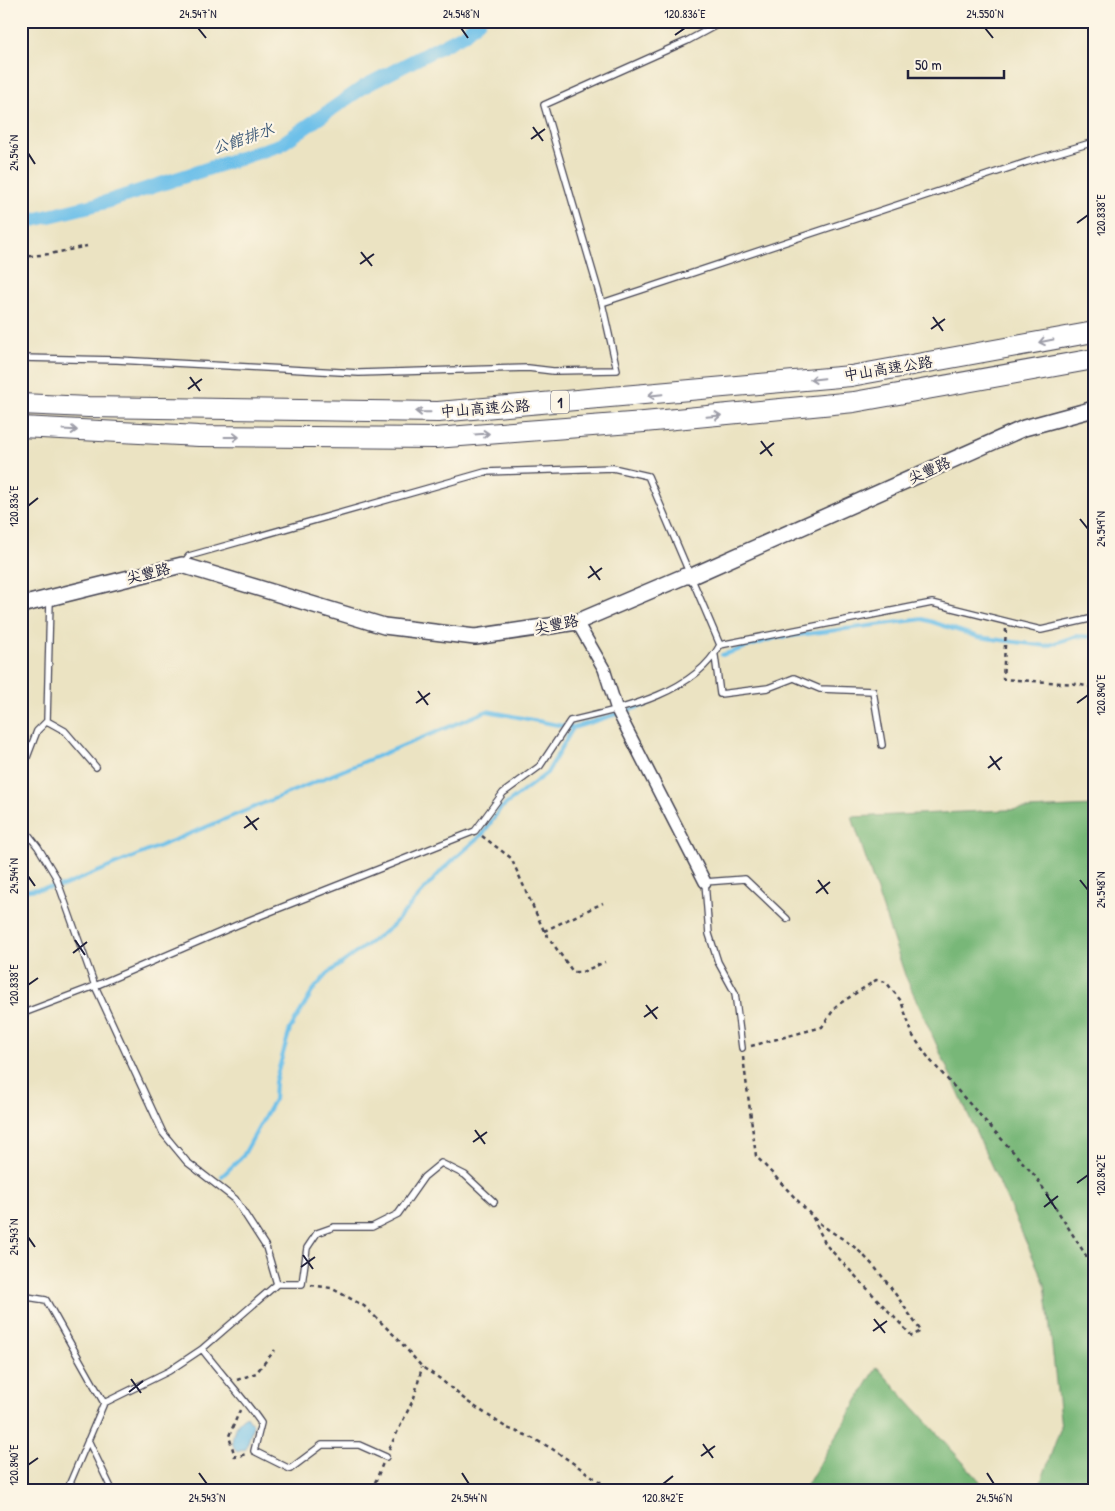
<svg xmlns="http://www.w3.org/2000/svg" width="1115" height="1511" viewBox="0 0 1115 1511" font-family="'Patrick Hand','LXGW WenKai TC',sans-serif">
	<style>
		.forest { fill: #78b778; stroke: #4d6c5a }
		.water { fill: #6dc0e9; stroke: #487192 }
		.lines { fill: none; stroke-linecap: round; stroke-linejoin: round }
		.stream { stroke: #6dc0e9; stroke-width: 4 }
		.canal { stroke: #6dc0e9; stroke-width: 14 }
		.lane-casing { stroke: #403f4f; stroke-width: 8 }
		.street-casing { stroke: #403f4f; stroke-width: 14 }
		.secondary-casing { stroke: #403f4f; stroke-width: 18 }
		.highway-casing { stroke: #403f4f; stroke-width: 22 }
		.path { stroke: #403f4f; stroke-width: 2.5; stroke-dasharray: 4 4; stroke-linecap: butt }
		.lane { stroke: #fff; stroke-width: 5.5 }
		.street { stroke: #fff; stroke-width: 11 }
		.secondary { stroke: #fff; stroke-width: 15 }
		.highway { stroke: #fff; stroke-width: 20 }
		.oneway { stroke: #9c9ca7 }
		.ticks { fill: none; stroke: #22223b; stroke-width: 2 }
		.labels { text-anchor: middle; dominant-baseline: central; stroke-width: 4.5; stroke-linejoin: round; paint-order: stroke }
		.shield { fill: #fcf5e5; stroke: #63616e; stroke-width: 1 }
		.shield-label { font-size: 14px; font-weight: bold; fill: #22223b }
		.street-label { font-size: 15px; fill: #22223b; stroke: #fcf5e5 }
		.water-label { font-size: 16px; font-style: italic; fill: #3c5978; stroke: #fcf5e5 }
		.neatline { fill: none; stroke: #22223b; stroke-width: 2 }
		.ticks-label { font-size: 12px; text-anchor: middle; fill: #22223b }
	</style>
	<rect width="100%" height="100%" fill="#fcf5e5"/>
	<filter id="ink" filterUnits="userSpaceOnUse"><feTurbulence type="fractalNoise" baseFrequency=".02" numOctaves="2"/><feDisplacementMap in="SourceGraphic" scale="10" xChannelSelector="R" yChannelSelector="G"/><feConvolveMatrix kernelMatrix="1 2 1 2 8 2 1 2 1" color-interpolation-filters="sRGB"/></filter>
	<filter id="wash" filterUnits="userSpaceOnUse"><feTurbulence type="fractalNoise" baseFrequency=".0096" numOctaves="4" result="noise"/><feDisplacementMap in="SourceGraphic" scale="20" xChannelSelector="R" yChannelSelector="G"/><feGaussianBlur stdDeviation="1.12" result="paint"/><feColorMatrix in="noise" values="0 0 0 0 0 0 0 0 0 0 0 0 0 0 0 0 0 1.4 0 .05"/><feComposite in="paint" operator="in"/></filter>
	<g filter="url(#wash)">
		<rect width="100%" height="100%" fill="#ebe3c2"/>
		<path class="forest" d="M 1094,806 L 1094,1490 L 1038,1490 L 1061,1427 L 1045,1284 L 905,975 L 852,817 Z
			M 877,1367 L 988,1490 L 804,1490 Z"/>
		<path class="water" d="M 247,1416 L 253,1425 L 246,1449 L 237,1452 C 227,1442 235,1421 247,1416 Z"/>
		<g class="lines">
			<path class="stream" d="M 722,655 L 775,638 L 923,619 L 978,637 L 1046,646 L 1077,636 L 1094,637
				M 21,891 L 63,886 L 487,711 L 573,728 L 648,704
				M 222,1176 L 243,1156 L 274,1100 L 275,1082 L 290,1029 L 314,989 L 327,974 L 391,927 L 443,869 L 483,834 L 500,809 L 547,773 L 573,728"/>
			<path class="canal" d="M 21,223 L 106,202 L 280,145 L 365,86 L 463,35 L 479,21"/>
		</g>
	</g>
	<g filter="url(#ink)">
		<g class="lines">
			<defs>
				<path id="lane" d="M 602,303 L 1027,162 L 1094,142
					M 21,358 L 117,360 L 359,373 L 528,368 L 553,371 L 617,370 L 602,303 L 544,105 L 687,41 L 724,21
					M 183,564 L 189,556 L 485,472 L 613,468 L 648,476 L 720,645
					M 715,656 L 720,694 L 768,688 L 794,678 L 820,689 L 873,691 L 882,745
					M 47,721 L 65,731 L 96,767
					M 21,773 L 37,731 L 47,721 L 50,600
					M 21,825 L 38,847 L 56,877 L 95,986 L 163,1133 L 187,1162 L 235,1199 L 266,1247 L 277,1284
					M 21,1014 L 95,986 L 237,925 L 475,831 L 503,793 L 540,766 L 570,721 C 621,709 694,694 720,645 L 932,603 L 1041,630 L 1094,618
					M 742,1048 L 735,993 L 718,962 L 709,934 L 705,882 L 745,879 L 787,919
					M 21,1296 L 46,1300 L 104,1403
					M 202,1349 C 221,1374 243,1397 261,1423 L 254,1451 L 290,1469 L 322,1445 L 359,1445 L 386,1457
					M 88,1440 L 112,1490
					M 67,1490 L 104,1403 L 169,1371 L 202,1349 L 277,1284 L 302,1284 L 307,1248 L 317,1233 L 334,1227 L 372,1227 L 398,1214 L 424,1177 L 441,1163 L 465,1175 L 494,1202"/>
				<path id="street" d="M 577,622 L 604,669 L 617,710 L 705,882"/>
				<path id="secondary" d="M 21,605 L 182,565 L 384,626 L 475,637 L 577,622 L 685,576 L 692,576 L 1024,428 L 1094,409"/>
				<path id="highway" d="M 21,404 L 88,407 L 438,412 L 851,376 L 1094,332
					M 21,427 L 199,436 L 435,438 L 644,422 L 854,402 L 1094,359"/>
			</defs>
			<use href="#lane" class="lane-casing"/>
			<use href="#street" class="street-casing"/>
			<use href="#secondary" class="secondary-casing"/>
			<use href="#highway" class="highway-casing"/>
			<path class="path" d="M 21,257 L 50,254 L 87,246
				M 1006,629 L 1003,679 L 1077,684 L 1094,688
				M 482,836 L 511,858 L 544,931 L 573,972 L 582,972 L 605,962
				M 544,931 L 603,903
				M 751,1046 L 822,1027 L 836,1006 L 876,980 L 886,982 L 901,1001 L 913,1036 L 930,1060 L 1036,1177 L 1094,1268
				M 743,1057 L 756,1156 L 812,1216 C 824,1229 840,1236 853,1246 C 881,1269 901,1303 921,1331 L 912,1336 L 826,1245 L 812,1216
				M 311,1285 L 331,1288 L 364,1306 L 396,1337 L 422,1367 L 439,1378 L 468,1402 L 507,1428 L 528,1436 L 551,1448 L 612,1490
				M 237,1380 L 256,1373 L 275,1350
				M 240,1410 L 229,1436 L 235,1457 L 246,1454
				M 389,1449 L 414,1398 L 422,1367
				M 372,1490 L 383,1463"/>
			<use href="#lane" class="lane"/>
			<use href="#street" class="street"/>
			<use href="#secondary" class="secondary"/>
			<use href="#highway" class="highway"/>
		</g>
		<defs><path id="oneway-shaft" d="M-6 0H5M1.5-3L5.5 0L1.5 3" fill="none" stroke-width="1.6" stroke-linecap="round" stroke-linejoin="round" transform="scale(1.25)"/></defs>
		<g class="oneway">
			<use href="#oneway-shaft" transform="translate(1046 341) rotate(169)"/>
			<use href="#oneway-shaft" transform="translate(817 379) rotate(174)"/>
			<use href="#oneway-shaft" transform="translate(655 395) rotate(174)"/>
			<use href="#oneway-shaft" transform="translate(423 412) rotate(-179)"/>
			<use href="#oneway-shaft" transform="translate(714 416) rotate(-5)"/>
			<use href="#oneway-shaft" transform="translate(70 430) rotate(3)"/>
			<use href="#oneway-shaft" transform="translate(482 434) rotate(-4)"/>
			<use href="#oneway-shaft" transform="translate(232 437)"/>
		</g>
	</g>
	<path class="ticks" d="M 198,28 L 206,38M 461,28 L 468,38M 985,28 L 993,38M 675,35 L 685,28M 533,127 L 543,141M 531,139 L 545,129M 28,153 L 35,164M 1077,223 L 1088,215M 361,252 L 372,266M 360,264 L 374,254M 933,317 L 943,331M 931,329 L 945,319M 190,377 L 200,391M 188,389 L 202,379M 761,441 L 772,456M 760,454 L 774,443M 28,506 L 38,498M 1080,519 L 1088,529M 590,566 L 600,580M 588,578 L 602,568M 418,691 L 428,705M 416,703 L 430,693M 1077,703 L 1088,695M 990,756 L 1000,770M 988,768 L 1002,757M 246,816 L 257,830M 244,828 L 259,818M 28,876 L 35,886M 818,880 L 828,894M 1080,880 L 1088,890M 816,893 L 830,882M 75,940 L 85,955M 73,953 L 87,942M 28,985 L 38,978M 646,1005 L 657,1019M 644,1017 L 658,1007M 475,1130 L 485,1144M 473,1142 L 487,1132M 1077,1183 L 1088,1175M 1046,1194 L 1056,1209M 1044,1207 L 1058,1196M 28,1237 L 35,1247M 303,1255 L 313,1269M 301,1267 L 315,1257M 874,1319 L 885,1333M 873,1331 L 887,1321M 131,1379 L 141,1393M 129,1392 L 143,1381M 703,1444 L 713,1458M 701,1456 L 715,1446M 28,1465 L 38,1458M 199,1473 L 207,1484M 462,1473 L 469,1484M 987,1473 L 994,1484M 663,1484 L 673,1476"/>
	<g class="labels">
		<rect class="shield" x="551" y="390.5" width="18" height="23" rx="4"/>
		<g class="shield-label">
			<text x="560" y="402">1</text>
		</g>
		<g class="street-label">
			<text transform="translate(888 368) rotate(-9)">中山高速公路</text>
			<text transform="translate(485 408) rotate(-4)">中山高速公路</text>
			<text transform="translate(929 470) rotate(-24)">尖豐路</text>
			<text transform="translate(148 573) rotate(-14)">尖豐路</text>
			<text transform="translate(556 624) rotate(-11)">尖豐路</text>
		</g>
		<g class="water-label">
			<text transform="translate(243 138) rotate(-19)">公館排水</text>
		</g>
	</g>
	<rect width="1115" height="1511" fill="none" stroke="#fcf5e5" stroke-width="55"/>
	<path d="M908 70v8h96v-8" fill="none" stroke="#22223b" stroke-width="2.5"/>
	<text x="915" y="70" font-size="15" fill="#22223b" stroke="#fcf5e5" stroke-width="4" paint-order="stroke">50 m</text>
	<rect x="28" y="28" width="1060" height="1456" class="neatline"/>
	<g class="ticks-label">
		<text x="198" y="18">24.547°N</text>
		<text x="461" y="18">24.548°N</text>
		<text x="685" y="18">120.836°E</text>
		<text x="985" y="18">24.550°N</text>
		<text transform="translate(14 153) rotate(-90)" y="4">24.546°N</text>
		<text transform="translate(1101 215) rotate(-90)" y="4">120.838°E</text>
		<text transform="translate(14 506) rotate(-90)" y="4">120.836°E</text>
		<text transform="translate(1101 529) rotate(-90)" y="4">24.549°N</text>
		<text transform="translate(1101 695) rotate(-90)" y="4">120.840°E</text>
		<text transform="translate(14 876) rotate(-90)" y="4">24.544°N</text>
		<text transform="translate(1101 890) rotate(-90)" y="4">24.548°N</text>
		<text transform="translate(14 985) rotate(-90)" y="4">120.838°E</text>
		<text transform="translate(1101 1175) rotate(-90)" y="4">120.842°E</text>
		<text transform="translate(14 1237) rotate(-90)" y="4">24.543°N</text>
		<text transform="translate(14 1465) rotate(-90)" y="4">120.840°E</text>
		<text x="207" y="1502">24.543°N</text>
		<text x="469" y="1502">24.544°N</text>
		<text x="663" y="1502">120.842°E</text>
		<text x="994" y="1502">24.546°N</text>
	</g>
</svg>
